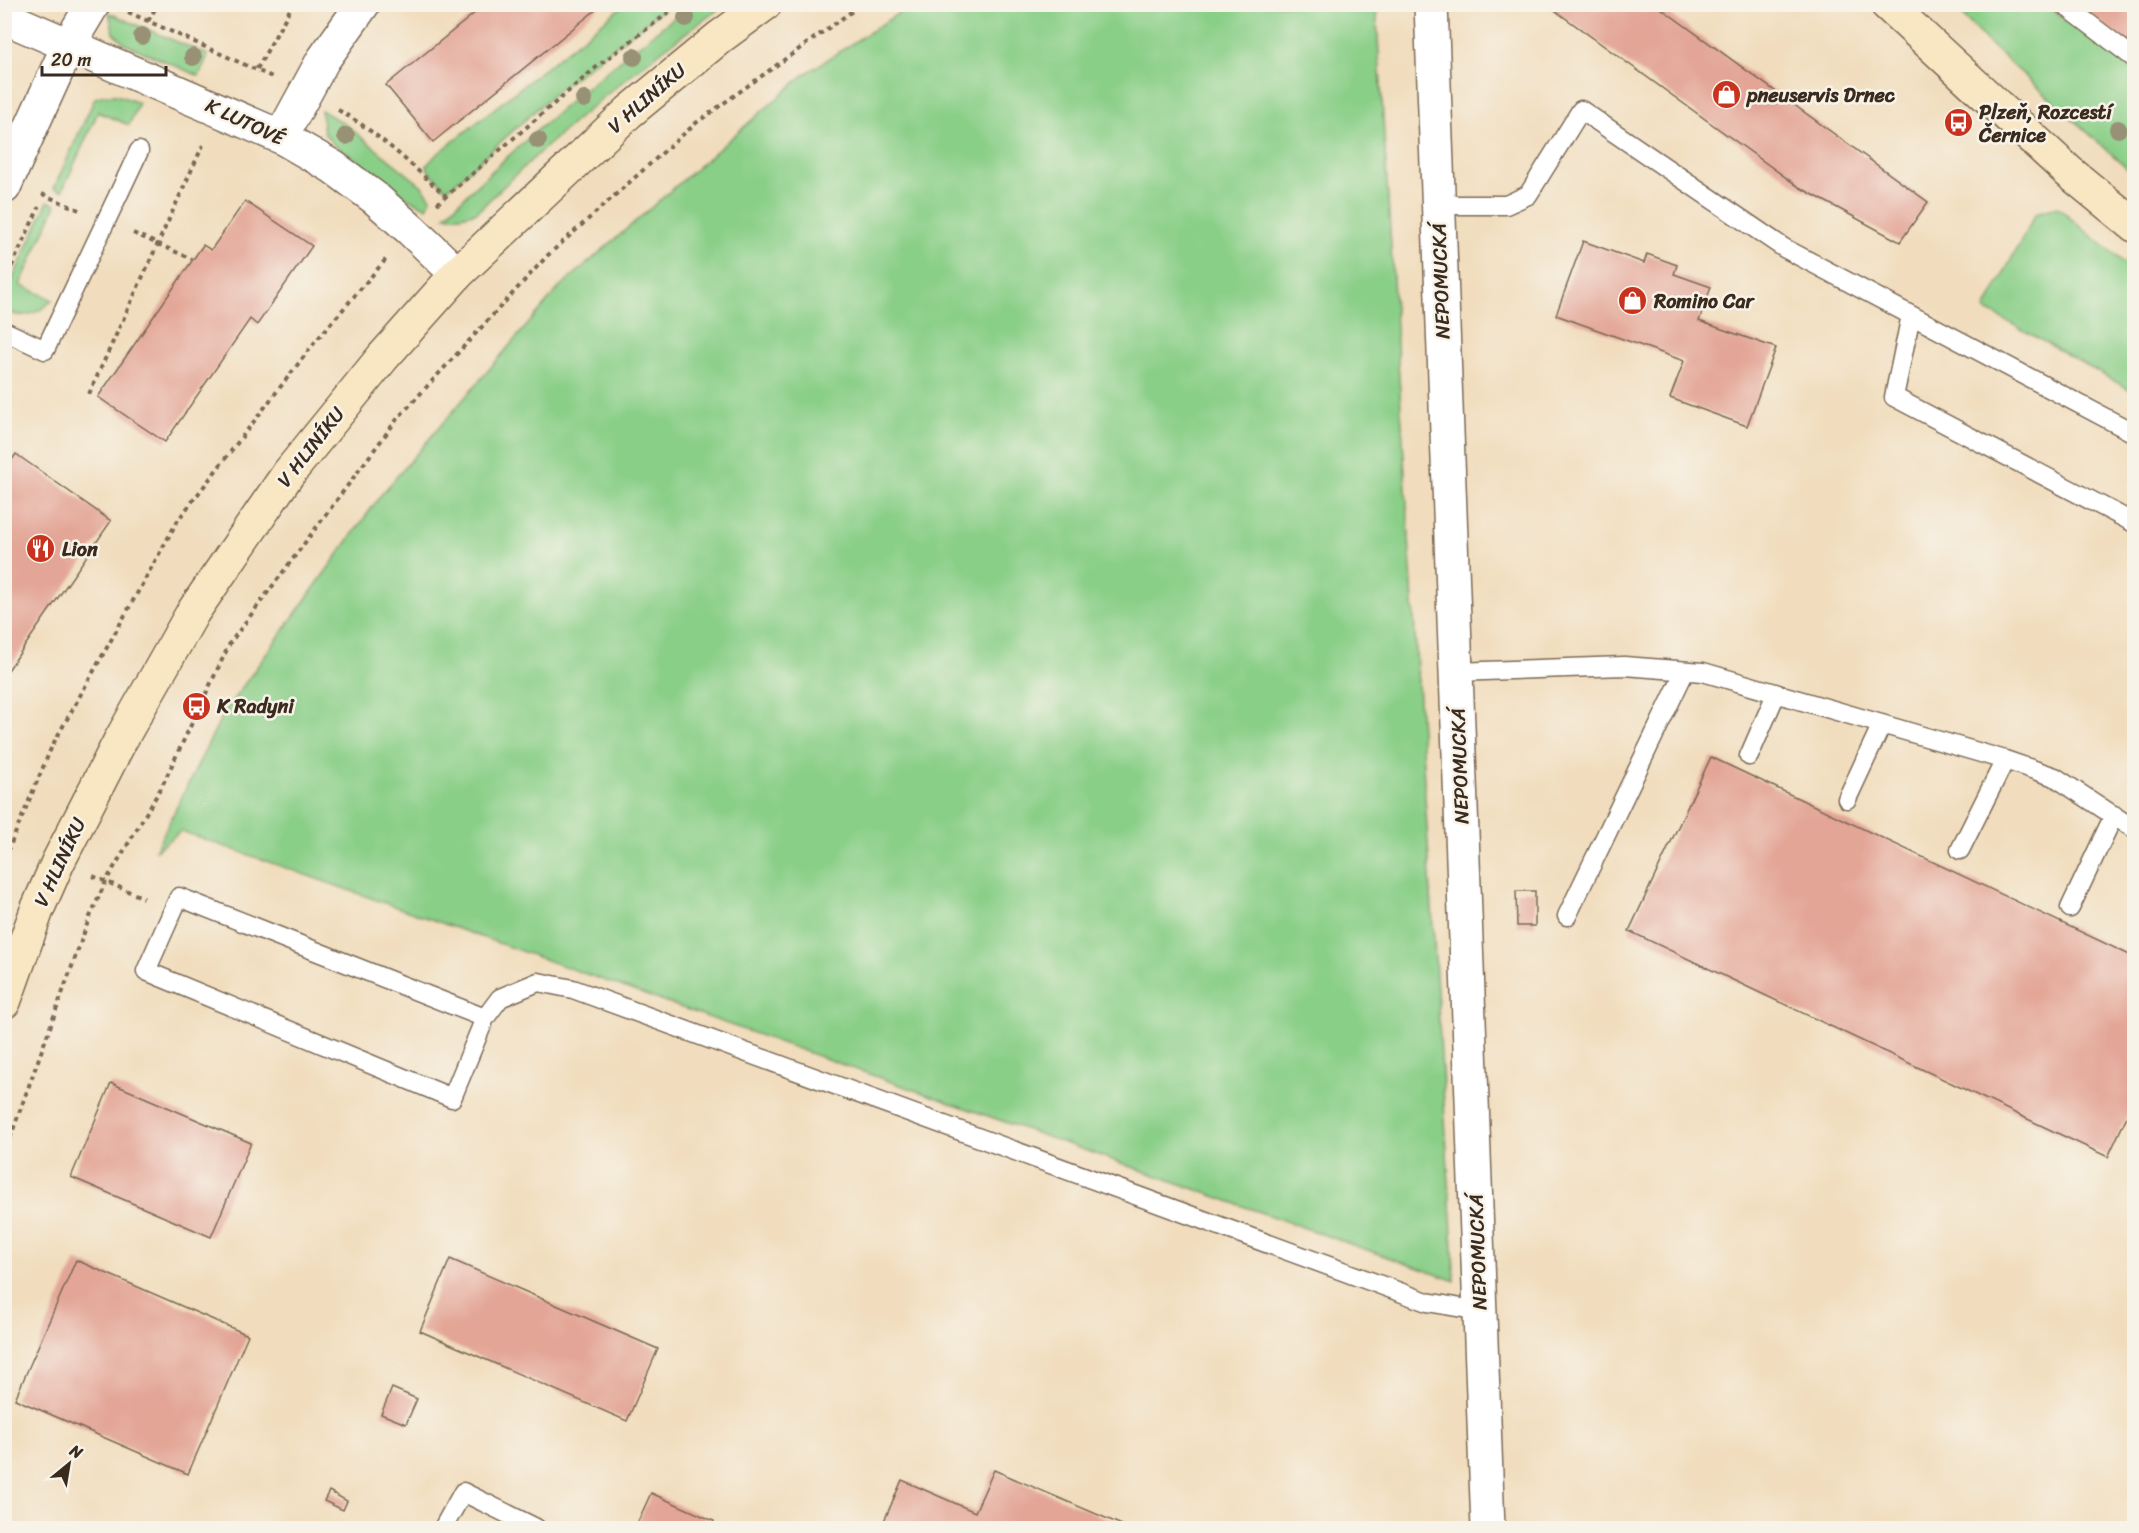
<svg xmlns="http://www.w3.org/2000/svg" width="2139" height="1533" viewBox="0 0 2139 1533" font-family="Sriracha,sans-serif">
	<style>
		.green { fill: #8acf88; stroke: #627c53; stroke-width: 1.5 }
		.building { fill: #e3a596 }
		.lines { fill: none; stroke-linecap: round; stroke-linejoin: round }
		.service-casing { stroke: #7b6956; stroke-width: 21 }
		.minor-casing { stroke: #7b6956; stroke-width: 36 }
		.secondary-casing { stroke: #7b6956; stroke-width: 36 }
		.path { stroke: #7b6956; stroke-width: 4; stroke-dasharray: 4.5 4.5; stroke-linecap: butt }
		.service { stroke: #fff; stroke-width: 18 }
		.minor { stroke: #fff; stroke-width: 33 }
		.secondary { stroke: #f9e7c3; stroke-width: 33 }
		.tree { fill: #989174 }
		.labels { text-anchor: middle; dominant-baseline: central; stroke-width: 5; stroke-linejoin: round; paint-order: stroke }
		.poi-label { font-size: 20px; font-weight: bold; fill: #3b2a1e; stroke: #f7f3e8; text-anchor: start }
		.street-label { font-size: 20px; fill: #3b2a1e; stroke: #f7f3e8 }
	</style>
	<rect width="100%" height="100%" fill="#f7f3e8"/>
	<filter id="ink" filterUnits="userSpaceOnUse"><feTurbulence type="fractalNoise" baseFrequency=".0167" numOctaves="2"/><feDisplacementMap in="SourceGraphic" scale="12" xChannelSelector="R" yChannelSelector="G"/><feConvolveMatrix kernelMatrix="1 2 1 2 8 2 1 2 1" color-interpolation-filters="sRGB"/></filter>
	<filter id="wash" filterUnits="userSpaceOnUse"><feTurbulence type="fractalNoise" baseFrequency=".008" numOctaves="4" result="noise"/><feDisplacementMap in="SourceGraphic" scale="24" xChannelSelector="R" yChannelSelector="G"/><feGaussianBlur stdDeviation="1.35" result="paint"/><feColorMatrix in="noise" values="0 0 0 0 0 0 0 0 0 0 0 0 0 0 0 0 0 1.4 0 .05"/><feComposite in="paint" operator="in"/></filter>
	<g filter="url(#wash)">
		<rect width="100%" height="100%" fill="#f1ddbd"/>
		<path class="green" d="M 692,4 L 725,5 C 636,66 554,136 477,212 L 461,216 L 445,216 C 523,139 605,70 692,4 Z
			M 624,5 L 669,5 L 558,90 L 453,185 L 446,189 L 428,170 L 427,165 L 435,156 Z
			M 911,5 L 1376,5 L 1455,1281 L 181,831 L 155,851 L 223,714 L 381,495 L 560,287 L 805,74 Z
			M 1953,5 L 2045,5 L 2134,71 L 2134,174 L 1987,42 Z
			M 109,13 L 208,55 L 199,76 L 125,44 L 114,33 Z
			M 104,95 L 117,95 L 139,103 L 129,125 L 98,112 L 62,191 L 54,188 L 95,98 Z
			M 321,110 L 345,124 L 422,186 L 431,198 L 427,208 L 402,195 L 361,163 L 333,144 L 324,133 Z
			M 48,201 L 56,205 L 20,285 L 53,300 C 37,314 25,320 5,311 L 5,296 Z
			M 2057,207 L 2134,271 L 2134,392 L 1985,309 L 2036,213 Z"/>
		<g id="blocks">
			<path class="building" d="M 486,4 L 603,4 L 433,142 L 386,85 Z
				M 1546,4 L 1655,4 L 1928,202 L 1900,242 L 1799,187 Z
				M 2076,4 L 2134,4 L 2134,48 Z
				M 245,201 L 312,246 L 257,325 L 250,319 L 165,442 L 98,397 L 203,245 L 211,250 Z
				M 1583,241 L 1644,263 L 1647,254 L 1677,265 L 1674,274 L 1711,287 L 1699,321 L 1776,348 L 1747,426 L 1670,398 L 1684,361 L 1556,315 Z
				M 16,454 L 111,521 L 4,676 L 4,471 Z
				M 1711,757 L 2134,957 L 2134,1101 L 2108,1157 L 1629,931 Z
				M 1516,891 L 1535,891 L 1535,926 L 1517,926 Z
				M 111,1083 L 251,1143 L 211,1237 L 71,1177 Z
				M 450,1259 L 658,1349 L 627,1421 L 420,1331 Z
				M 76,1260 L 248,1335 L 188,1474 L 15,1399 Z
				M 392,1388 L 417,1399 L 406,1424 L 381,1414 Z
				M 994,1470 L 1129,1528 L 881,1528 L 902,1480 L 975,1512 Z
				M 329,1491 L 347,1501 L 343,1510 L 324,1501 Z
				M 651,1493 L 714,1521 L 710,1528 L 635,1528 Z"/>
		</g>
	</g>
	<g filter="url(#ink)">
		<use href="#blocks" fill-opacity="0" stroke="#7b6956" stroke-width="1.5"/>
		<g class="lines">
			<defs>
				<path id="service" d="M 2063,4 L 2134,58
					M 1439,205 L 1506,205 L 1528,195 L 1581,110 L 1784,248 L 2134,433
					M 1911,315 L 1894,397 L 2134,523
					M 4,331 L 45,350 L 139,151
					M 1456,672 L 1624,666 L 1703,672 L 2005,760 L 2055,777 L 2134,829
					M 1749,756 L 1776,694
					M 1847,799 L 1882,724
					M 1960,850 L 2005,760
					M 2070,908 L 2114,815
					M 1567,916 L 1685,671
					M 485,1018 L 452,1098 L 146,971 L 179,897 L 485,1018 L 500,998 L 538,982 L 573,989 L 1427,1302 L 1480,1311
					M 443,1528 L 463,1492 L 536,1528"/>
				<path id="minor" d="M 1431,4 L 1488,1528
					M 4,17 L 281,137 L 333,167 L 375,198 L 411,230 L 457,274
					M 281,137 L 323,60 L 363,4
					M 4,187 L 69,44 L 93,4"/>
				<path id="secondary" d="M 1887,4 L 2069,172 L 2134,225
					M 4,1002 L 37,910 L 58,862 L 120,741 L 193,612 L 288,474 L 383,357 L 457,274 L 629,112 L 720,37 L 765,4"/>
			</defs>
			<use href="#service" class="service-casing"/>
			<use href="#minor" class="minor-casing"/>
			<use href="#secondary" class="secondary-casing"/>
			<path class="path" d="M 128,12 L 272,77
				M 148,21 L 158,4
				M 257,69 L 293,4
				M 338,110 C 378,132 412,166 446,196
				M 42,194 L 79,210
				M 437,204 L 599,65 L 680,4
				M 133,233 L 192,259
				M 4,283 L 39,207
				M 89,394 L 203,145
				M 4,860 L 52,746 L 178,520 L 315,342 L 387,258
				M 93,876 L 144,898
				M 4,1155 L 89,919 L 106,881 L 161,788 L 230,643 L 398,418 L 548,255 L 696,123 L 862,4"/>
			<use href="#service" class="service"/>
			<use href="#minor" class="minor"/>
			<use href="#secondary" class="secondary"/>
		</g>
		<g class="tree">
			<circle cx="686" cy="18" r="9"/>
			<circle cx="142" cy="36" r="9"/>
			<circle cx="193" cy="57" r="9"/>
			<circle cx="634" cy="57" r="9"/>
			<circle cx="584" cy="99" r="9"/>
			<circle cx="2118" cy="129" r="9"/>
			<circle cx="346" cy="136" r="9"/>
			<circle cx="538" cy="140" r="9"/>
		</g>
	</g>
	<defs>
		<symbol id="shop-disc" viewBox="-11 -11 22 22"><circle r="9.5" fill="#c8321e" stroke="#f7f3e8"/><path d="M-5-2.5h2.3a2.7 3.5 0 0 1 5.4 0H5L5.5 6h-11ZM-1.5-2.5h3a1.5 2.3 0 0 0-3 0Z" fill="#fff"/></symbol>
		<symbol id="bus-disc" viewBox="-11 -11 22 22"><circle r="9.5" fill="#c8321e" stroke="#f7f3e8"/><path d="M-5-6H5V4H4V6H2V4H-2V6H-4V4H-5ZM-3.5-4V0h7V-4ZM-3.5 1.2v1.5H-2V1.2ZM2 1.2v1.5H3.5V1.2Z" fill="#fff"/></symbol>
		<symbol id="restaurant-disc" viewBox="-11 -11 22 22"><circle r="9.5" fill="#c8321e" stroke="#f7f3e8"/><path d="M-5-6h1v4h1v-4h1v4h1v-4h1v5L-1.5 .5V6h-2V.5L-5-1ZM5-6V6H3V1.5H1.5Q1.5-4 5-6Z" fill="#fff"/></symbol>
	</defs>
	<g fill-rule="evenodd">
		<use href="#shop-disc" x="1710" y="78" width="33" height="33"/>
		<use href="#bus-disc" x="1942" y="106" width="33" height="33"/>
		<use href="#shop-disc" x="1616" y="284" width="33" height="33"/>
		<use href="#restaurant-disc" x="24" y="532" width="33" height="33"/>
		<use href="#bus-disc" x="180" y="690" width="33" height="33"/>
	</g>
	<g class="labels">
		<g class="poi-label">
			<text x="1747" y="95">pneuservis Drnec</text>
			<text x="1979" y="112">Plzeň, Rozcestí<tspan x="1979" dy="23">Černice</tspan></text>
			<text x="1654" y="301">Romino Car</text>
			<text x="62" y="549">Lion</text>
			<text x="217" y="706">K Radyni</text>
		</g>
		<g class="street-label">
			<text transform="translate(647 98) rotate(-41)">V HLINÍKU</text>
			<text transform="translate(245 122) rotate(25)">K LUTOVÉ</text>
			<text transform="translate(1441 281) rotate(-92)">NEPOMUCKÁ</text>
			<text transform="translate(311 447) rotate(-52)">V HLINÍKU</text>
			<text transform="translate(1460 766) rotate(-92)">NEPOMUCKÁ</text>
			<text transform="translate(60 862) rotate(-65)">V HLINÍKU</text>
			<text transform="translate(1478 1252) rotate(-92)">NEPOMUCKÁ</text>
		</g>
	</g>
	<rect width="2139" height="1533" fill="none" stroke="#f7f3e8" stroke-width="24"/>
	<g transform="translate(69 1464) rotate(30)" stroke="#f7f3e8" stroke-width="4.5" paint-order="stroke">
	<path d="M0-4.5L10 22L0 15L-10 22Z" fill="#3b2a1e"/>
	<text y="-9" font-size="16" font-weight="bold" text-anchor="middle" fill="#3b2a1e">N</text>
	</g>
	<path d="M42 66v9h124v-9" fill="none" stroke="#3b2a1e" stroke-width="3"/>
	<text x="51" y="66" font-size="18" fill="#3b2a1e" stroke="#f7f3e8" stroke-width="4.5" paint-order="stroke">20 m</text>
</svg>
